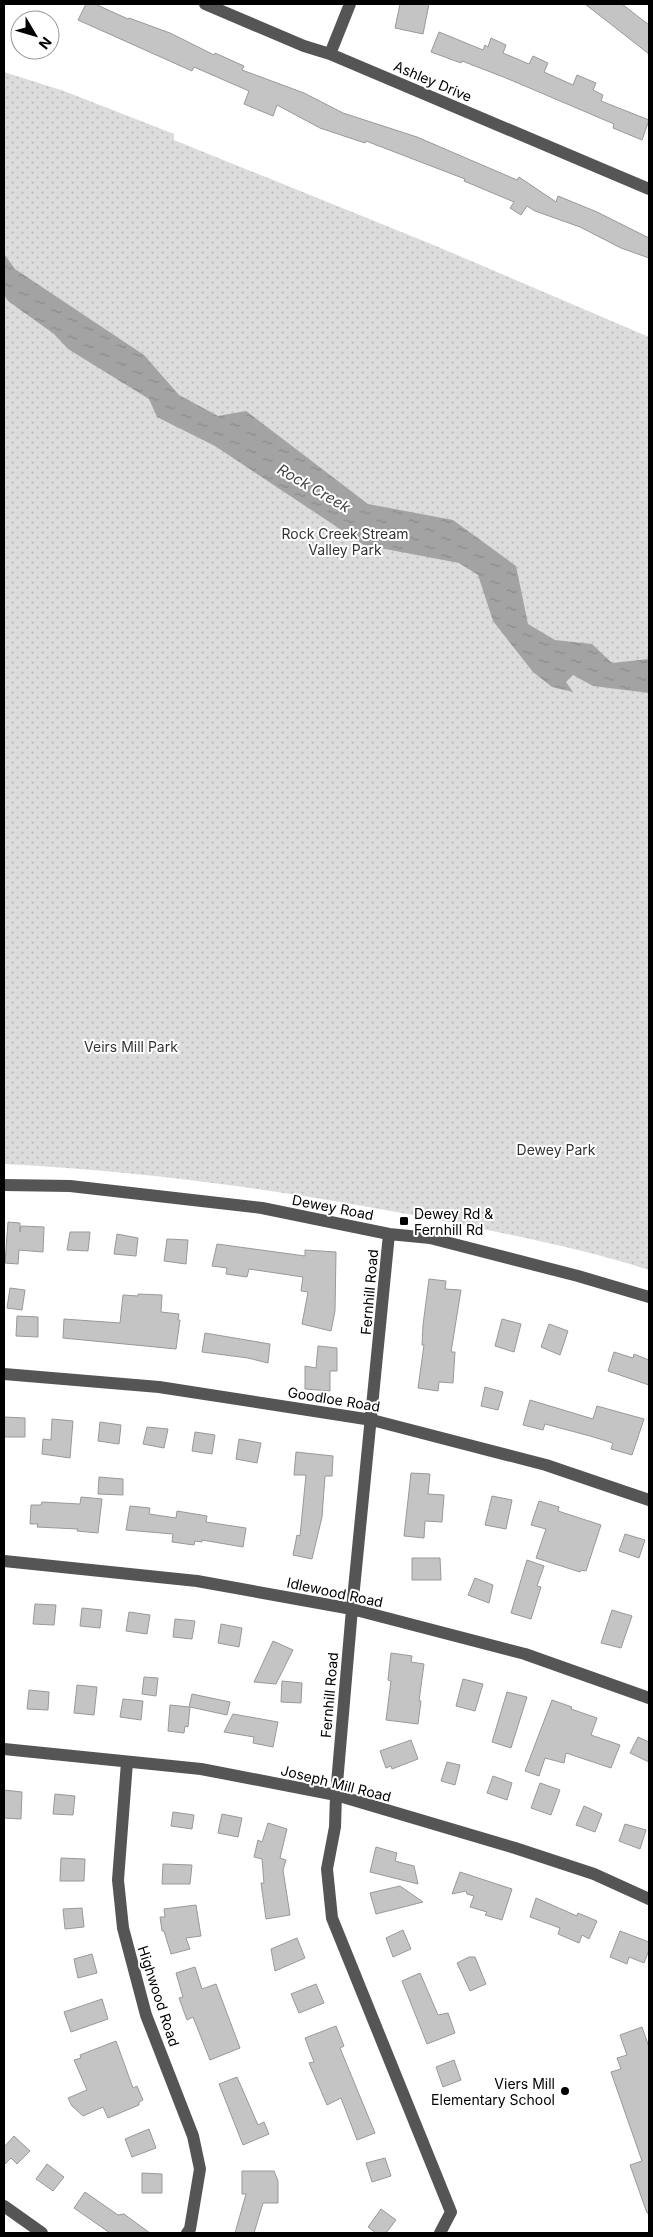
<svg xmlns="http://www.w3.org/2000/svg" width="653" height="2237" viewBox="0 0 653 2237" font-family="Inter,sans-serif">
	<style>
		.park { fill: url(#park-dots) }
		.water { fill: url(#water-ripples) }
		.building { fill: #c4c4c4; stroke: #999 }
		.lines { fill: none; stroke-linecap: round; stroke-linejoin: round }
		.minor { stroke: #555; stroke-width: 12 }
		.poi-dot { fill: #000; stroke: #fff; stroke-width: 2 }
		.labels { text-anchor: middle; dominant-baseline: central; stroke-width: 4; stroke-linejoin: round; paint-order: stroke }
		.street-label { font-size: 14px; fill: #000; stroke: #fff }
		.park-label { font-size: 14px; fill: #333; stroke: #fff }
		.poi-label { font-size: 14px; fill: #000; stroke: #fff; text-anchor: start }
		.water-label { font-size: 15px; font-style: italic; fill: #444; stroke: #fff }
	</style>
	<defs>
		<pattern id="park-dots" width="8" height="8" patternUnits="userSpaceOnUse" patternTransform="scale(1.25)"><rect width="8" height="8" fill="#dcdcdc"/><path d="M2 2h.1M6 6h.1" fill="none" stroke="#bbb" stroke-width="1.8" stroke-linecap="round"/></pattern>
		<pattern id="water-ripples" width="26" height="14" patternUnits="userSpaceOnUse" patternTransform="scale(1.25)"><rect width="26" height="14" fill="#a3a3a3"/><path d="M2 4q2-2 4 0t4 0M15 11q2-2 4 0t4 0" fill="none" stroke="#8b8b8b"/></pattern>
	</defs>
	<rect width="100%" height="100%" fill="#fff"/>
	<path class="park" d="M 4,72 L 64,91 L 174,134 L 174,140 L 436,246 L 649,337 L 649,1270 C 587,1250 522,1237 458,1224 C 308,1193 157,1172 4,1164 Z"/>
	<path class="water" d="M 4,254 L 15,269 L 144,355 L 179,395 L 218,416 L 246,411 L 368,504 L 453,520 L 516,566 L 528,624 L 555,640 L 592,644 L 612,663 L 649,659 L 649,693 L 593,686 L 573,675 L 566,682 L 573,692 L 552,687 L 533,672 L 493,621 L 478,575 L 459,563 L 364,545 L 215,446 L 157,417 L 149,399 L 68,349 L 54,334 L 8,301 L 4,295 Z"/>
	<path class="building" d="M 86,4 L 95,4 L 128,19 L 129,18 L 170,33 L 214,55 L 215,53 L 244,66 L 242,70 L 304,93 L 343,113 L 417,137 L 517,180 L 519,177 L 556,202 L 558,196 L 597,212 L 649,238 L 649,258 L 621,248 L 580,227 L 535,211 L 527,206 L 521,215 L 510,208 L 514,202 L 464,181 L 465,179 L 366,141 L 365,143 L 320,128 L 277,105 L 273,116 L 244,104 L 249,91 L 194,67 L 192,71 L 78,20 Z
		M 400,4 L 429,4 L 423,34 L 395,28 Z
		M 585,4 L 622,4 L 649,25 L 649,54 Z
		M 439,32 L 483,50 L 485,45 L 488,47 L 491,38 L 506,45 L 503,53 L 529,64 L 533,56 L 548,63 L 544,72 L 573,85 L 577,75 L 596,83 L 593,90 L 603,95 L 601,101 L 649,120 L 642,140 L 613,128 L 614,124 L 506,78 L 462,61 L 461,63 L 431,52 Z
		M 8,1222 L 20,1223 L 20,1232 L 21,1226 L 44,1227 L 43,1252 L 19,1250 L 18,1264 L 5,1263 Z
		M 70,1232 L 90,1232 L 88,1251 L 67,1250 Z
		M 117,1234 L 138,1238 L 136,1256 L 114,1254 Z
		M 167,1239 L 188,1240 L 186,1264 L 164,1261 Z
		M 217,1244 L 305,1256 L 305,1250 L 336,1252 L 335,1311 L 331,1331 L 302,1324 L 308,1292 L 301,1291 L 303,1277 L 249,1269 L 247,1277 L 226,1274 L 227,1268 L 212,1266 Z
		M 429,1279 L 446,1281 L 445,1289 L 461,1290 L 451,1352 L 455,1352 L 453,1383 L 439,1382 L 438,1391 L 418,1388 L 424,1345 L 422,1345 L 423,1325 Z
		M 10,1288 L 25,1290 L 22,1310 L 7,1308 Z
		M 138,1294 L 162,1295 L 161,1312 L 179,1314 L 178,1320 L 180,1320 L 176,1349 L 63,1338 L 64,1319 L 120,1323 L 123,1295 L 138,1296 Z
		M 17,1316 L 38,1317 L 38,1337 L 16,1336 Z
		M 502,1319 L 521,1324 L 514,1352 L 495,1346 Z
		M 549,1324 L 568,1331 L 560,1355 L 541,1347 Z
		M 205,1333 L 270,1344 L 268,1363 L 248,1358 L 202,1352 Z
		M 318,1346 L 337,1348 L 337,1371 L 330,1371 L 330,1391 L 305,1389 L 305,1366 L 316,1368 Z
		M 614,1352 L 633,1358 L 634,1354 L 649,1360 L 649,1385 L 608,1371 Z
		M 485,1387 L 503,1392 L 498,1410 L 481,1406 Z
		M 530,1400 L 593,1419 L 597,1406 L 644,1419 L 632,1455 L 611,1449 L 613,1443 L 590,1436 L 545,1424 L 543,1430 L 523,1425 Z
		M 4,1417 L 25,1418 L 25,1437 L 4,1437 Z
		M 52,1419 L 73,1421 L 70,1458 L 42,1454 L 43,1439 L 51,1440 Z
		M 100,1422 L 121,1425 L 119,1444 L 98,1441 Z
		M 147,1427 L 168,1429 L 164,1448 L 143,1444 Z
		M 195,1432 L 215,1435 L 212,1454 L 192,1451 Z
		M 239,1439 L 261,1443 L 257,1463 L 236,1459 Z
		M 296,1452 L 333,1456 L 332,1476 L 325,1476 L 322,1517 L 312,1559 L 293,1555 L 297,1535 L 300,1536 L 306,1475 L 294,1475 Z
		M 411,1473 L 430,1474 L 428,1494 L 444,1495 L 442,1522 L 425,1521 L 424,1538 L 404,1536 Z
		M 99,1477 L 123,1479 L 123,1495 L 98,1494 Z
		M 492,1496 L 512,1500 L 506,1529 L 485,1525 Z
		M 81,1497 L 102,1499 L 98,1533 L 77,1531 L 78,1529 L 37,1527 L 38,1524 L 30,1524 L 31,1505 L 41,1505 L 42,1502 L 80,1504 Z
		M 539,1501 L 559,1507 L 558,1511 L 601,1525 L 586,1571 L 581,1570 L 580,1572 L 536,1558 L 546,1529 L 531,1525 Z
		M 130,1506 L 150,1508 L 149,1514 L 176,1518 L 177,1511 L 207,1516 L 206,1522 L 246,1528 L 243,1547 L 202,1540 L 202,1542 L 195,1541 L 194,1545 L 172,1542 L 173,1534 L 126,1530 Z
		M 625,1534 L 645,1540 L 639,1558 L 619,1551 Z
		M 412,1558 L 440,1558 L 441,1580 L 412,1580 Z
		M 527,1560 L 544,1566 L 537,1586 L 541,1587 L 531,1619 L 511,1613 Z
		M 475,1578 L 493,1585 L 489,1603 L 468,1595 Z
		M 35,1604 L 56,1605 L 54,1625 L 33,1624 Z
		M 82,1608 L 102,1610 L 100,1628 L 80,1626 Z
		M 612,1610 L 632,1616 L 621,1648 L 601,1643 Z
		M 129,1612 L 150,1615 L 147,1634 L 126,1631 Z
		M 175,1619 L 195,1621 L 192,1639 L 173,1637 Z
		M 221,1624 L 242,1628 L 239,1647 L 218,1643 Z
		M 273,1641 L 293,1650 L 276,1684 L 254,1682 Z
		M 391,1653 L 412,1656 L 411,1662 L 424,1664 L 419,1701 L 421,1701 L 418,1724 L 386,1720 L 391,1681 L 388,1680 Z
		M 144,1677 L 158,1678 L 156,1696 L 142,1694 Z
		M 463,1679 L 483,1684 L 475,1711 L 456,1706 Z
		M 282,1681 L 302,1683 L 301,1703 L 281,1702 Z
		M 77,1685 L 97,1687 L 94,1715 L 74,1713 Z
		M 29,1690 L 49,1692 L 48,1710 L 27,1709 Z
		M 507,1692 L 527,1697 L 511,1748 L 492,1742 Z
		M 192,1694 L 230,1702 L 227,1715 L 190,1707 L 188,1727 L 185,1726 L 184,1733 L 168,1731 L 170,1705 L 189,1707 Z
		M 123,1699 L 143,1701 L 141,1720 L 120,1717 Z
		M 552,1700 L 572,1707 L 571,1709 L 597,1718 L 591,1735 L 620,1745 L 611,1768 L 566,1753 L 564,1763 L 545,1758 L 539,1776 L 525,1771 Z
		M 233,1714 L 278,1722 L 273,1747 L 253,1743 L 254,1737 L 224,1732 Z
		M 638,1737 L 649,1742 L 649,1762 L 630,1753 Z
		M 411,1740 L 418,1759 L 392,1769 L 391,1766 L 386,1768 L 380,1751 Z
		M 447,1762 L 460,1765 L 455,1785 L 441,1781 Z
		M 493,1776 L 512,1783 L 507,1800 L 487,1793 Z
		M 540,1783 L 560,1790 L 551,1815 L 531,1808 Z
		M 4,1790 L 22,1792 L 21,1819 L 4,1818 Z
		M 55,1794 L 75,1796 L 73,1815 L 53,1814 Z
		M 584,1806 L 602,1814 L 595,1832 L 576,1825 Z
		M 173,1812 L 194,1815 L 192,1829 L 171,1826 Z
		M 222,1814 L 242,1818 L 238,1837 L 218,1833 Z
		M 268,1823 L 287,1829 L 280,1858 L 286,1860 L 283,1870 L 290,1915 L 266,1919 L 261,1883 L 264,1883 L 262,1859 L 254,1857 L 258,1840 L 262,1842 Z
		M 625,1824 L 646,1830 L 640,1849 L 619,1841 Z
		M 376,1847 L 397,1853 L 395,1861 L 414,1866 L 418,1884 L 370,1872 Z
		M 61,1858 L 85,1859 L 84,1881 L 60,1881 Z
		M 163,1864 L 192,1865 L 190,1884 L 162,1884 Z
		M 460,1872 L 512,1889 L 502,1920 L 485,1915 L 487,1912 L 470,1907 L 474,1896 L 467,1894 L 466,1891 L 452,1894 Z
		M 400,1886 L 423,1902 L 376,1914 L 370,1893 Z
		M 536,1898 L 577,1916 L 578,1913 L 597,1921 L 589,1939 L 582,1935 L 579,1943 L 558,1934 L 560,1928 L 530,1917 Z
		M 196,1905 L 201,1936 L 186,1938 L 190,1949 L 171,1954 L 164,1931 L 162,1931 L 160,1917 L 165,1917 L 164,1909 Z
		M 82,1908 L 84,1927 L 65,1929 L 63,1909 Z
		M 403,1930 L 411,1949 L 393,1957 L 386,1938 Z
		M 620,1931 L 649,1942 L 649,1950 L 644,1963 L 629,1957 L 627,1964 L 610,1957 Z
		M 297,1938 L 305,1958 L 275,1971 L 271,1949 Z
		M 92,1954 L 97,1973 L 78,1978 L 74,1959 Z
		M 469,1957 L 475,1957 L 486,1984 L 470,1991 L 457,1963 Z
		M 195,1967 L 202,1989 L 216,1984 L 240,2048 L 210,2060 L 193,2017 L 187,2020 L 179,1998 L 183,1997 L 176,1973 Z
		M 420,1973 L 438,2015 L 448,2013 L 455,2033 L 427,2044 L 402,1981 Z
		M 316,1984 L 324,2003 L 299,2013 L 291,1994 Z
		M 102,1999 L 108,2019 L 71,2032 L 64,2012 Z
		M 336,2026 L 344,2046 L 340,2048 L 375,2133 L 357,2140 L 341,2098 L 327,2105 L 309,2063 L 314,2062 L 305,2038 Z
		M 642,2027 L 649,2047 L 649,2213 L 647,2213 L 630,2165 L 642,2161 L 611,2072 L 621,2069 L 617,2058 L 627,2055 L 620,2035 Z
		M 116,2041 L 133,2088 L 137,2086 L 143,2100 L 139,2102 L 139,2105 L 108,2118 L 103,2107 L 83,2116 L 72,2106 L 68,2098 L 87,2090 L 74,2060 L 81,2058 L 80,2055 Z
		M 454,2060 L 461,2080 L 443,2087 L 436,2067 Z
		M 237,2077 L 258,2125 L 264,2122 L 269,2134 L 243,2145 L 219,2084 Z
		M 149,2129 L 156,2148 L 132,2157 L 125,2139 Z
		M 14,2136 L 30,2151 L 17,2164 L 11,2158 L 4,2165 L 4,2147 Z
		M 385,2158 L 391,2176 L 372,2182 L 366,2163 Z
		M 47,2164 L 64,2177 L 53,2191 L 36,2179 Z
		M 242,2171 L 274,2171 L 278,2181 L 278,2203 L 263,2203 L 254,2233 L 235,2233 L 246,2194 L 242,2194 Z
		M 142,2173 L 162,2174 L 162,2193 L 142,2193 Z
		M 85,2192 L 118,2215 L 124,2214 L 150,2233 L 110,2233 L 74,2208 Z
		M 381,2209 L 396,2220 L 386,2233 L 376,2233 L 368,2227 Z"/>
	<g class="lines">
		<path class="minor" d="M 205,4 L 304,46 L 330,54 L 649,189
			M 330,54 L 350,4
			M 4,1185 L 70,1186 L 262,1208 L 389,1234 L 430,1238 L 578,1276 L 649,1297
			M 389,1234 L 352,1609 L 336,1795 L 335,1827 L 327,1869 L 332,1918 L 451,2212 L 440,2233
			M 4,1374 L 159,1387 L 372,1420 L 546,1465 L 649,1500
			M 4,1561 L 197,1581 L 352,1609 L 525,1654 L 649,1698
			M 4,1749 L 201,1769 L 336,1795 L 515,1848 L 594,1874 L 649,1899
			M 127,1762 L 118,1880 L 123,1928 L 146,2015 L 193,2136 L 200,2169 L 190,2229 L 187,2233
			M 4,2206 L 42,2233"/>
	</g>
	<g class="poi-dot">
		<rect x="399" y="1216" width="10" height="10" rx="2.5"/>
		<circle cx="565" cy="2091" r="5"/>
	</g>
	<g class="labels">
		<g class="street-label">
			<text transform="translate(433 81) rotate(23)">Ashley Drive</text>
			<text transform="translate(333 1207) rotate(11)">Dewey Road</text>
			<text transform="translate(369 1292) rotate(-85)">Fernhill Road</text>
			<text transform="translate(334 1399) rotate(9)">Goodloe Road</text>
			<text transform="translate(335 1592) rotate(12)">Idlewood Road</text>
			<text transform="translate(329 1695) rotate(-85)">Fernhill Road</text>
			<text transform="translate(336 1783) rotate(14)">Joseph Mill Road</text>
			<text transform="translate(159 1996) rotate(72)">Highwood Road</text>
		</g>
		<g class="park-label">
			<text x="345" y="533">Rock Creek Stream<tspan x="345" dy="16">Valley Park</tspan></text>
			<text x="131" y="1046">Veirs Mill Park</text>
			<text x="556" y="1149">Dewey Park</text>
		</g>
		<g class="poi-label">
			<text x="414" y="1213">Dewey Rd &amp;<tspan x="414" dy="16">Fernhill Rd</tspan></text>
			<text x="555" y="2083" text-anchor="end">Viers Mill<tspan x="555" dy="16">Elementary School</tspan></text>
		</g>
		<g class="water-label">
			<text transform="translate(314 488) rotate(30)">Rock Creek</text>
		</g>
	</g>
	<rect width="653" height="2237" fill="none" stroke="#000000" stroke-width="10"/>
	<g transform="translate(35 35) rotate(128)"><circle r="24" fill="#ffffff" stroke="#999999"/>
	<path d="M0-4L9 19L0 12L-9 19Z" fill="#000000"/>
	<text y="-8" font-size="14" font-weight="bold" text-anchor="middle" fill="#000000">N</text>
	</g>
</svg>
